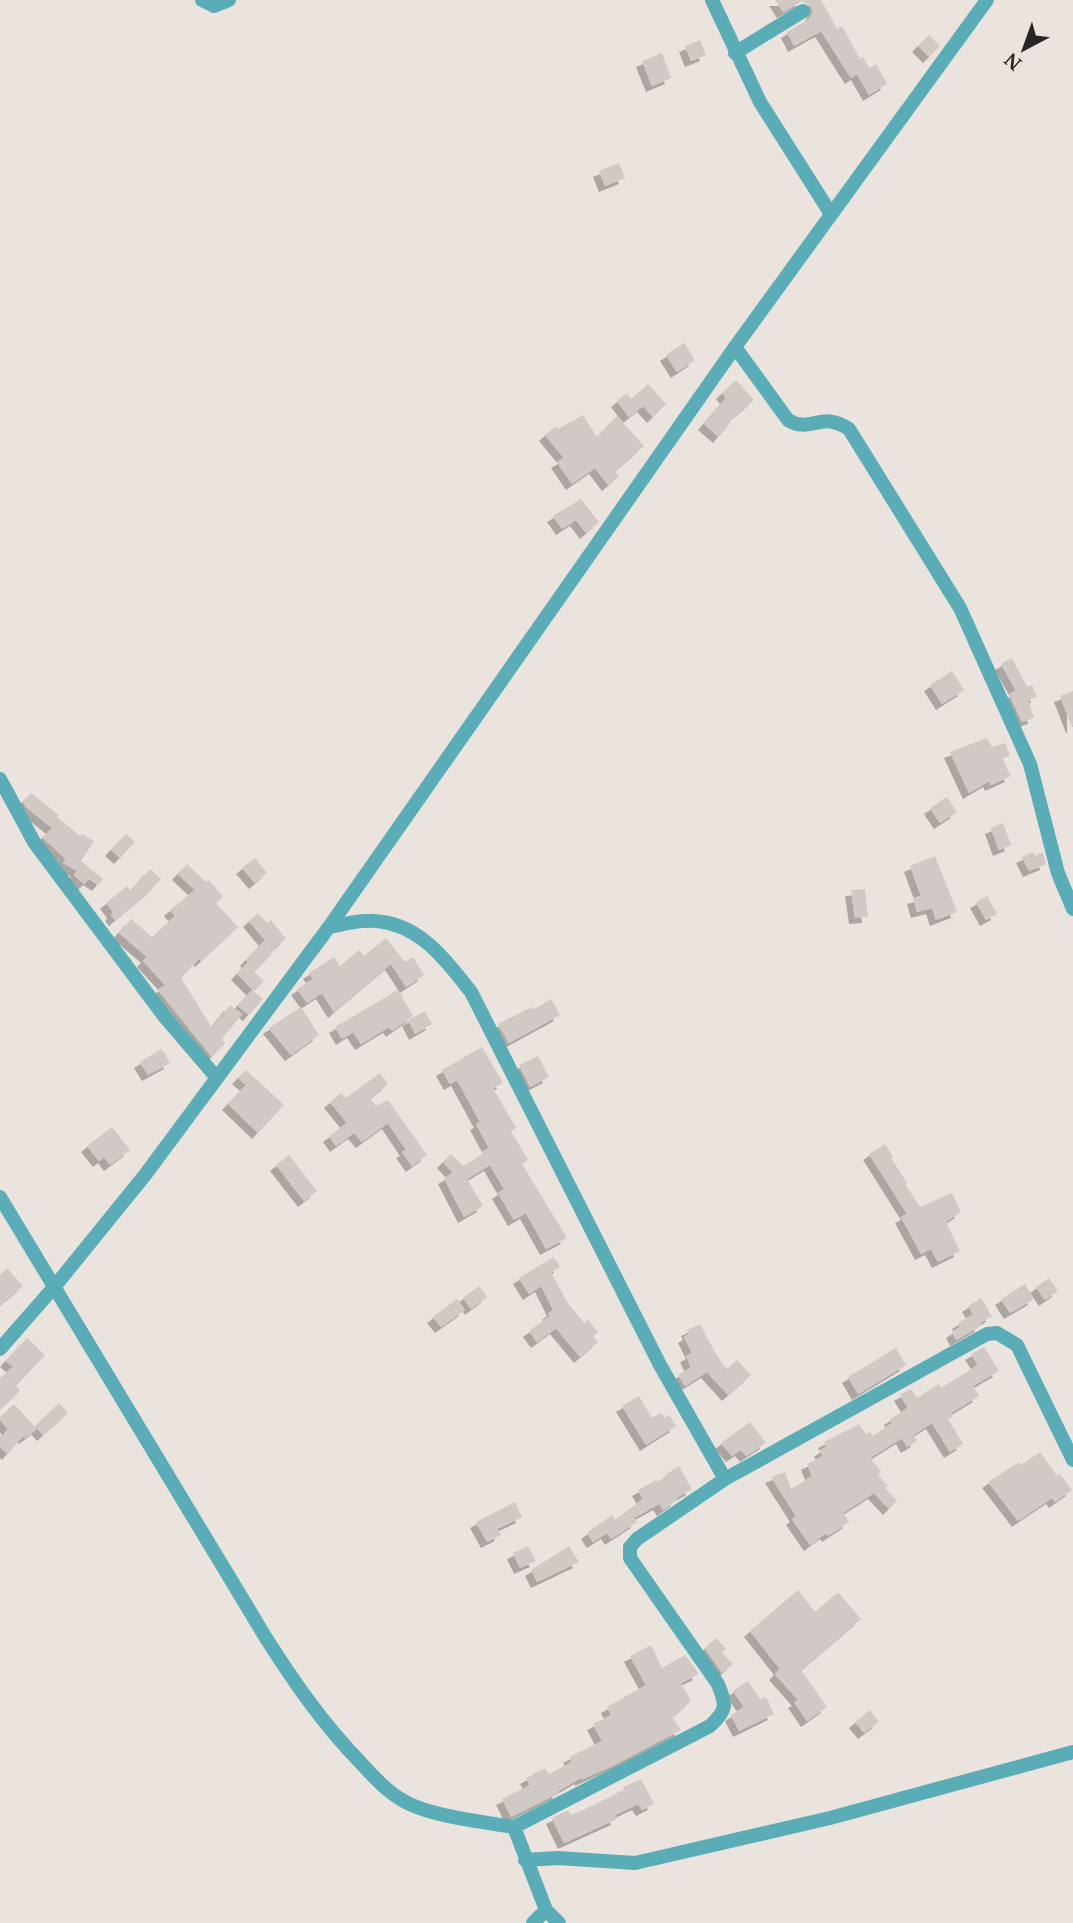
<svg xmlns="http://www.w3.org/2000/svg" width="1073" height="1923" viewBox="0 0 1073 1923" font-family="'Noto Serif',serif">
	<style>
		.building { fill: #d1c9c5; filter: url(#shadow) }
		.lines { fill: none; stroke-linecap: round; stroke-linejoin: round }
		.minor { stroke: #5aacb6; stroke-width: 14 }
	</style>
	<defs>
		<filter id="shadow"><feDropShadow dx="-6" dy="6" stdDeviation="0" flood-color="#0004"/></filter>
	</defs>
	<rect width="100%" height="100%" fill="#eae3de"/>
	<path class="building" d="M 775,0 L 821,0 L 837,29 L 842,26 L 860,59 L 863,57 L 869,68 L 876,64 L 887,84 L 869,95 L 857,74 L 851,78 L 821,31 L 794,46 L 787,32 L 809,19 L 813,11 L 811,7 L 802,1 L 783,12 Z
		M 929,35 L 940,46 L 929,57 L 918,46 Z
		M 700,40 L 706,55 L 691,61 L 685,46 Z
		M 662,53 L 671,78 L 652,86 L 642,61 Z
		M 619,163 L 625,178 L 605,186 L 599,171 Z
		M 684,343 L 695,360 L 677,372 L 666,355 Z
		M 736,380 L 754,400 L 729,421 L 731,422 L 719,437 L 704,424 L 726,398 L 722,393 Z
		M 648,384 L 666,404 L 653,417 L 643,406 L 629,417 L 617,401 L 627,393 L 631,399 Z
		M 583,415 L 597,437 L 617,416 L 644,446 L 615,471 L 619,476 L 608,485 L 595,468 L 572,484 L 557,462 L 564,458 L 545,435 L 556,426 L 558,429 Z
		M 581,499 L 599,522 L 586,533 L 576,520 L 562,529 L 553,516 Z
		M 1012,658 L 1027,687 L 1032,685 L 1037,697 L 1028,700 L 1034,718 L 1022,722 L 1009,694 L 1016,691 L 1001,664 Z
		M 952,671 L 964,690 L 942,704 L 930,685 Z
		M 1073,691 L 1073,727 L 1072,727 L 1060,696 Z
		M 987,738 L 992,747 L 1005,743 L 1010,756 L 1002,758 L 1011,776 L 991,785 L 989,781 L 969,793 L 950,752 Z
		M 31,793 L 59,815 L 57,817 L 80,836 L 82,834 L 94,841 L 81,861 L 103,879 L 98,885 L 89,879 L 84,884 L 74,875 L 77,871 L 63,863 L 66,859 L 43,838 L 52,828 L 26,807 L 23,802 Z
		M 947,797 L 957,812 L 940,823 L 930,808 Z
		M 1003,823 L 1011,845 L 999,850 L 991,828 Z
		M 126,834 L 135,842 L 120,858 L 111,850 Z
		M 1033,852 L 1035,856 L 1043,852 L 1046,864 L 1029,871 L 1022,857 Z
		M 935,856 L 957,912 L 936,920 L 932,908 L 917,912 L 913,898 L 921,896 L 910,866 Z
		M 255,858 L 267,873 L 255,883 L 242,868 Z
		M 187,864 L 206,882 L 209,880 L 223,897 L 216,903 L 238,927 L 201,961 L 199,959 L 181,978 L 212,1028 L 230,1005 L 242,1014 L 222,1039 L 225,1043 L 212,1057 L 158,990 L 165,985 L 143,961 L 147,957 L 119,933 L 131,919 L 152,937 L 175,916 L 170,910 L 195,890 L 178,874 Z
		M 150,869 L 161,879 L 151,890 L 115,920 L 111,915 L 113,912 L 106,903 L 127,886 L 131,891 Z
		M 865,889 L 868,917 L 855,918 L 851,890 Z
		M 987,896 L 997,914 L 986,920 L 976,902 Z
		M 258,913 L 267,923 L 271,920 L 286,939 L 270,952 L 272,954 L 254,972 L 264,981 L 254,991 L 237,974 L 248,962 L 246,960 L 265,940 L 249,921 Z
		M 386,938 L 405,962 L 413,957 L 424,975 L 406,987 L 391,964 L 334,1012 L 322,993 L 307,1003 L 297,989 L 313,979 L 309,973 L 334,957 L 340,966 L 359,950 L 364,956 Z
		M 252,990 L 263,999 L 249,1015 L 238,1006 Z
		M 398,990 L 413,1016 L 392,1031 L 389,1027 L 361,1044 L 353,1032 L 342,1039 L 335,1027 Z
		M 551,999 L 560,1015 L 509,1043 L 498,1024 L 532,1007 L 533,1010 Z
		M 301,1007 L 319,1035 L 291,1055 L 269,1028 Z
		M 425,1011 L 432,1024 L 415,1034 L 408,1020 Z
		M 482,1047 L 503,1083 L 493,1088 L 516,1128 L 511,1131 L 528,1160 L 522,1164 L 567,1238 L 546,1249 L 526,1213 L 514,1220 L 498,1193 L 504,1189 L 490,1165 L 467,1179 L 483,1206 L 464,1217 L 444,1178 L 453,1173 L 443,1162 L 451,1154 L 463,1166 L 484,1154 L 482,1152 L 489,1148 L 476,1124 L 480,1122 L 457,1080 L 450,1084 L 442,1070 Z
		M 162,1049 L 170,1063 L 148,1075 L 140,1062 Z
		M 538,1056 L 549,1077 L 530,1087 L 519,1065 Z
		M 246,1070 L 284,1105 L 258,1133 L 228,1104 L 246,1085 L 238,1078 Z
		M 380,1073 L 388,1084 L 370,1098 L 376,1106 L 388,1100 L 427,1155 L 412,1166 L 402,1152 L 406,1150 L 388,1123 L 362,1142 L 354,1133 L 336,1146 L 329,1136 L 347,1123 L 330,1102 L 341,1093 L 346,1098 Z
		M 112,1127 L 130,1150 L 110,1165 L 104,1157 L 99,1161 L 87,1146 Z
		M 885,1144 L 893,1157 L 891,1158 L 907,1183 L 905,1184 L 920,1207 L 952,1193 L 961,1212 L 946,1222 L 960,1251 L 938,1262 L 931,1249 L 921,1254 L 901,1217 L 907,1214 L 869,1154 Z
		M 289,1155 L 317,1191 L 304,1201 L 276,1165 Z
		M 554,1257 L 560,1267 L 551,1272 L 567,1302 L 584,1323 L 588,1320 L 598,1332 L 593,1336 L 598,1342 L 580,1357 L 556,1328 L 537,1342 L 529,1331 L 550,1316 L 548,1314 L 553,1310 L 541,1286 L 529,1294 L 519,1278 Z
		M 7,1268 L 23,1286 L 0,1305 L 0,1275 Z
		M 1049,1278 L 1058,1291 L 1045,1300 L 1036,1287 Z
		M 1025,1284 L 1034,1299 L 1010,1313 L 1001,1299 Z
		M 479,1286 L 487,1297 L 471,1309 L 463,1298 Z
		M 981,1298 L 992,1316 L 980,1323 L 981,1326 L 956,1340 L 952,1332 L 960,1327 L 958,1323 L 973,1314 L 968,1306 Z
		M 457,1299 L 465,1310 L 441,1327 L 433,1317 Z
		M 700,1324 L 717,1356 L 727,1369 L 737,1360 L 751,1375 L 728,1395 L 707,1372 L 685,1386 L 678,1375 L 691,1367 L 686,1356 L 692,1353 L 684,1337 L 689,1334 L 687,1330 Z
		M 27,1338 L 45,1355 L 16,1386 L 20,1391 L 0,1409 L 0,1378 L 13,1367 L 6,1361 Z
		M 984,1347 L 999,1371 L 973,1386 L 979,1396 L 951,1413 L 953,1417 L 948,1419 L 963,1444 L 950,1452 L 932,1423 L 913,1435 L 917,1441 L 907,1447 L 902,1438 L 870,1458 L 881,1471 L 878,1475 L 888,1486 L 885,1488 L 897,1501 L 889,1509 L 874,1493 L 843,1513 L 849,1522 L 828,1536 L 826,1533 L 810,1545 L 792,1519 L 796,1516 L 771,1477 L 785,1472 L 791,1489 L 812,1476 L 807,1464 L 823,1456 L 820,1451 L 827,1446 L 824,1442 L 859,1424 L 866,1434 L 870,1432 L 873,1436 L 892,1423 L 890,1419 L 908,1408 L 900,1395 L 911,1389 L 917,1398 L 939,1384 L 941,1388 L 978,1365 L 971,1354 Z
		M 896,1348 L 906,1365 L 858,1394 L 848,1377 Z
		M 639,1396 L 652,1418 L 661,1413 L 665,1418 L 669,1415 L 676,1426 L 646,1445 L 622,1406 Z
		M 59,1403 L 68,1413 L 43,1435 L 35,1426 Z
		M 14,1404 L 37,1429 L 25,1438 L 23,1436 L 8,1454 L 0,1447 L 0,1439 L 8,1429 L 0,1420 L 0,1417 Z
		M 750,1422 L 766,1443 L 746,1456 L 741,1450 L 732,1456 L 721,1443 Z
		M 1040,1452 L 1057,1476 L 1060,1474 L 1072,1490 L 1055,1502 L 1052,1498 L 1018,1521 L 988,1482 L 1019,1462 L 1021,1465 Z
		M 679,1466 L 692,1489 L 676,1498 L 677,1500 L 663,1510 L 659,1504 L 634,1518 L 637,1522 L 611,1539 L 607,1533 L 593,1542 L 587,1533 L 612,1515 L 615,1520 L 643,1499 L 638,1490 L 656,1480 L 658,1482 L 666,1476 L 665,1475 Z
		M 515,1502 L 522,1517 L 497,1529 L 501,1535 L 487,1542 L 476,1522 Z
		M 528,1546 L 536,1561 L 520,1568 L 513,1553 Z
		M 569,1546 L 579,1562 L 537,1582 L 531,1570 Z
		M 798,1590 L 815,1612 L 838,1592 L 861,1619 L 801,1670 L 827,1707 L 807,1721 L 794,1702 L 798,1700 L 775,1674 L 780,1669 L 750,1631 Z
		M 716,1638 L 726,1649 L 722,1653 L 733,1664 L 722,1673 L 705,1648 Z
		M 651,1645 L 662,1668 L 685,1655 L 699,1674 L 681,1683 L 691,1701 L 672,1717 L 681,1730 L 614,1765 L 581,1780 L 581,1778 L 558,1791 L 559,1793 L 511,1817 L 502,1799 L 530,1785 L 526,1778 L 545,1768 L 549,1774 L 572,1762 L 569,1757 L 602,1741 L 593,1724 L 611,1715 L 607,1707 L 646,1685 L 630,1656 Z
		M 748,1681 L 760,1699 L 766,1697 L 774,1714 L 739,1731 L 731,1715 L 744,1707 L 733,1691 Z
		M 870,1710 L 879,1722 L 864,1733 L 855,1722 Z
		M 641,1779 L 654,1804 L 642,1810 L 638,1804 L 615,1815 L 617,1819 L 564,1843 L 552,1818 L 568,1810 L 571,1815 L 581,1811 L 624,1790 L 623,1787 Z"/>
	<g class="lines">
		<path class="minor" d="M 202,0 L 214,6 L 229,0
			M 712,0 L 760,102 L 831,214
			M 735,53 L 803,11
			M 735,347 L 788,420 C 810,434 821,410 849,429 L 960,608 L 1030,764 L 1058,873 L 1073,909
			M 0,779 L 34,842 L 164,1016 L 217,1078
			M 329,927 C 346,924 366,918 383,922 C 423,928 448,963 471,992 L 660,1365 L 725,1479
			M 0,1197 L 266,1638 C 294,1682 323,1724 360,1762 C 373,1776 387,1792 404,1801 C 429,1816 484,1822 514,1827
			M 0,1349 L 55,1286 L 145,1175 L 329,927 L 735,347 L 987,0
			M 525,1860 L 558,1858 L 635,1863 L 830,1818 L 1073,1752
			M 546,1910 L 559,1923
			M 533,1923 L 546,1910 L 514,1827 L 710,1726 C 728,1709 726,1705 718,1684 L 630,1558 L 630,1547 L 637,1539 L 725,1479 L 987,1334 L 997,1333 L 1017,1345 L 1073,1460"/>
	</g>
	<g transform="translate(1024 49) rotate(221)" stroke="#eae3de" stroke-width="5" paint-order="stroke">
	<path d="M0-5L12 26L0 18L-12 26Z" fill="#282524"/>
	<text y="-10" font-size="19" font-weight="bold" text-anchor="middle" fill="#282524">N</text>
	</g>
</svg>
